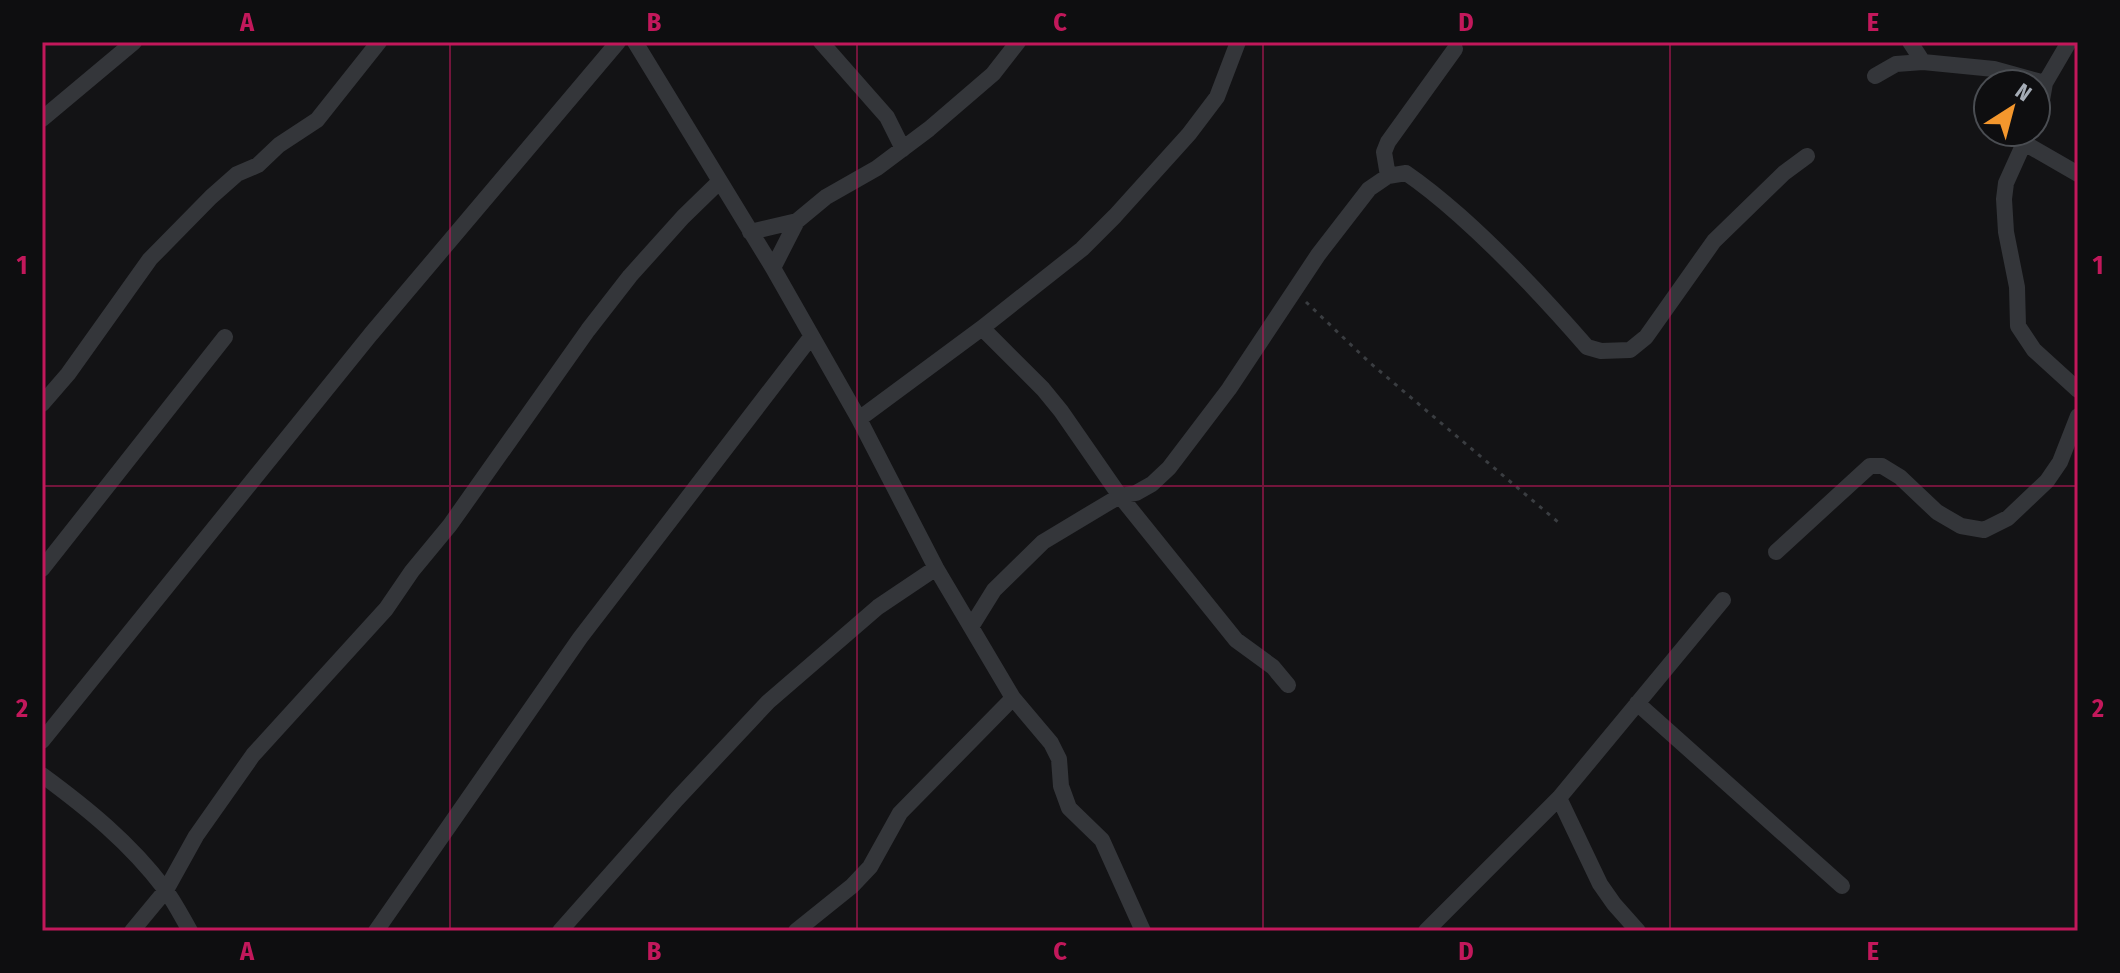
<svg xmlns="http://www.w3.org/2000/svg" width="2120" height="973" viewBox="0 0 2120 973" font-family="'Fira Sans Condensed',sans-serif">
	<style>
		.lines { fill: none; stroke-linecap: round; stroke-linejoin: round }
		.path { stroke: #3a3d41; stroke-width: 3; stroke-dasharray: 4 6; stroke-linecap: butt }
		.minor { stroke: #34363a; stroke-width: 16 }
		.grid { fill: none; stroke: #c2185b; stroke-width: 2; stroke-opacity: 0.55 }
		.neatline { fill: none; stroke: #c2185b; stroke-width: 3 }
		.grid-label { font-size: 26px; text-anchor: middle; font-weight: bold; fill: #c2185b }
	</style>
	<rect width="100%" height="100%" fill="#131315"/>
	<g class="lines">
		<path class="path" d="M 1306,302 L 1369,362 L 1558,522"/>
		<path class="minor" d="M 635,42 L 773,268 L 859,419 L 936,568 L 1013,698 L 1051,743 L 1059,759 L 1061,786 L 1069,808 L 1102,840 L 1143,931
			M 821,42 L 887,117 L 903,149
			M 1910,42 L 1923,62
			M 1875,76 L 1896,64 L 1923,62 L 1994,69 L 2045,83
			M 2036,116 L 2041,106 L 2045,83 L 2069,42
			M 42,119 L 134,42
			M 2029,132 L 2006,183 L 2004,199 L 2006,232 L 2017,287 L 2018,326 L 2034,350 L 2078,390
			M 2024,143 L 2078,174
			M 1388,176 L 1384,152 L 1388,142 L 1455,49
			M 750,232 L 797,221 L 826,197 L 877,168 L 929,129 L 993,74 L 1018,42
			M 773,268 L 797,221
			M 982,328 L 1043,389 L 1061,411 L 1120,496 L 1236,640 L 1273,667 L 1288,685
			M 42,404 L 68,374 L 150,259 L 211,197 L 237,174 L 258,165 L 279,145 L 317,120 L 379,42
			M 859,419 L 982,328 L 1082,249 L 1115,216 L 1189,134 L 1217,97 L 1238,42
			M 1776,552 L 1870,466 L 1882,466 L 1900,477 L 1937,512 L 1961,526 L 1984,530 L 2008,518 L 2047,481 L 2060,462 L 2078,416
			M 42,569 L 225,337
			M 971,627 L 994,590 L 1043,542 L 1108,503 L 1120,496 L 1136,493 L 1152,484 L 1169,468 L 1229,389 L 1318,255 L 1369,189 L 1388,176 L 1406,173 C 1425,186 1443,201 1460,216 C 1506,257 1547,301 1587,347 L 1601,351 L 1630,350 L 1646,337 L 1714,241 L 1784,173 L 1807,156
			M 1637,703 L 1842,886
			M 42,741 L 371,334 L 618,42
			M 42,775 C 87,808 130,843 164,888 C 174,901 182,917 190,931
			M 1559,798 L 1600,884 L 1614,904 L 1638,931
			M 132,931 L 166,890 L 196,836 L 253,755 L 386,609 L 412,571 L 450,525 L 588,330 L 630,276 L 683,217 L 720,181
			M 376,931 L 580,638 L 811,337
			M 560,931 L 677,799 L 768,702 L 878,607 L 936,568
			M 796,931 L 852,886 L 870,867 L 900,813 L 1013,698
			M 1426,931 L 1559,798 L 1723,600"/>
	</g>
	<path class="grid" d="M 450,42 L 450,931M 857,42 L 857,931M 1263,42 L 1263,931M 1670,42 L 1670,931M 42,486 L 2078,486"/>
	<rect width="2120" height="973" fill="none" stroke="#0e0e10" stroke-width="88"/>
	<g transform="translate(2012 108) rotate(36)"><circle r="38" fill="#0e0e10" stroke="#4a4d52" stroke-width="2"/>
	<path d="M0-6L14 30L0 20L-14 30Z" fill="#f4972d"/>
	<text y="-12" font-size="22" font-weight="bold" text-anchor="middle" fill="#a5acb6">N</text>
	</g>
	<rect x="44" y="44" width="2032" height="885" class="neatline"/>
	<g class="grid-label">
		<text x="247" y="31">A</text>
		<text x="654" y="31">B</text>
		<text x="1060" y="31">C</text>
		<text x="1466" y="31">D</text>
		<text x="1873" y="31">E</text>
		<text x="22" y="274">1</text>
		<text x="2098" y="274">1</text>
		<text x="22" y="717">2</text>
		<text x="2098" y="717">2</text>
		<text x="247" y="960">A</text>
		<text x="654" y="960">B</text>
		<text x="1060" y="960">C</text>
		<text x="1466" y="960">D</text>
		<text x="1873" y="960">E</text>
	</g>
</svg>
